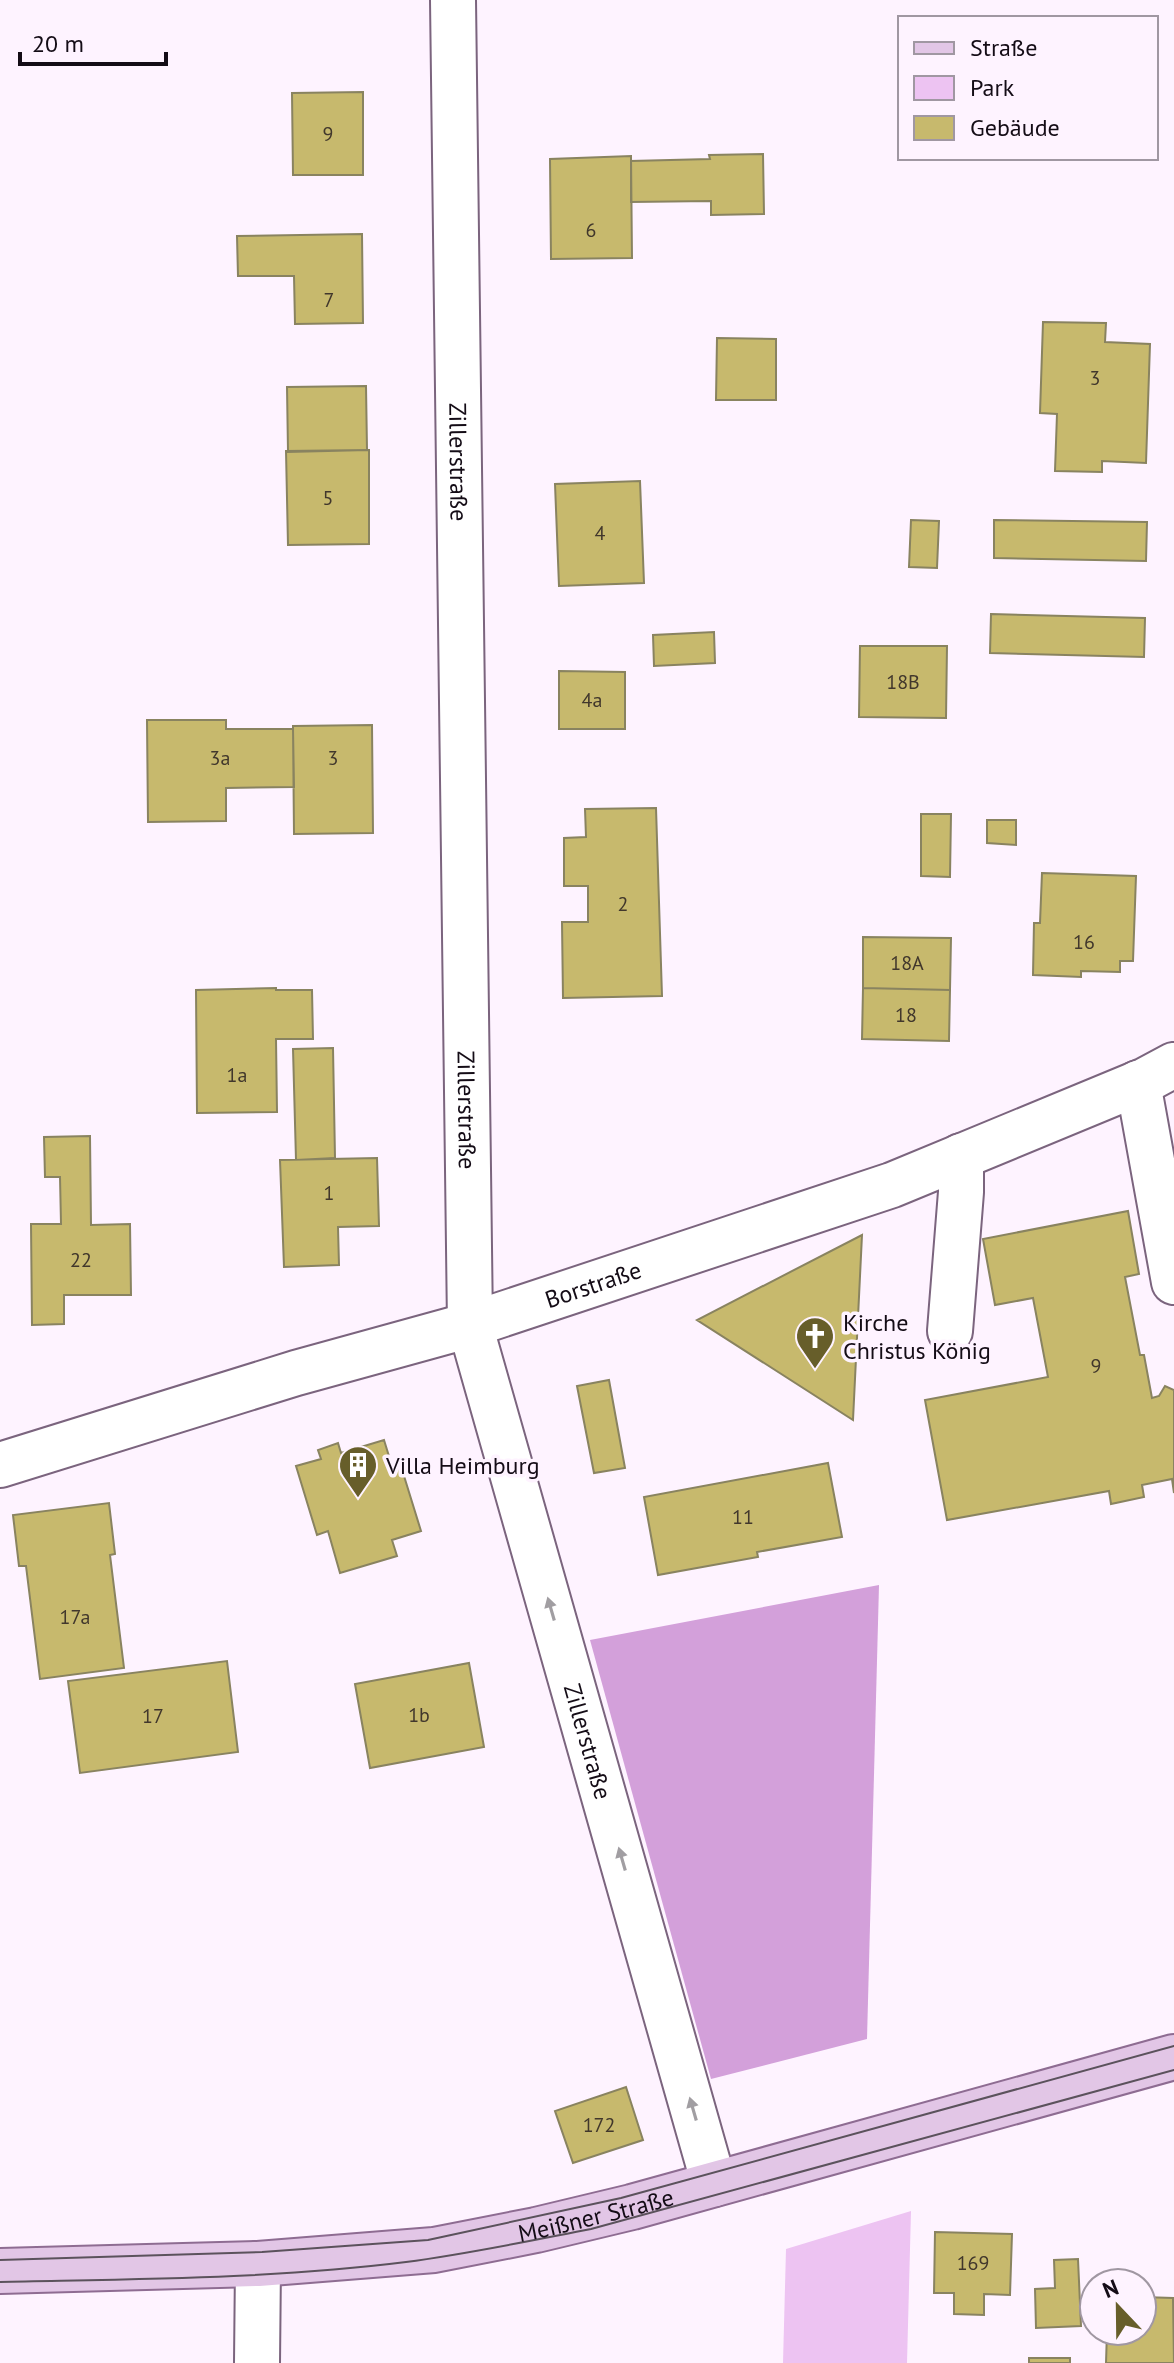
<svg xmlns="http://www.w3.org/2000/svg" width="1174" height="2363" viewBox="0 0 1174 2363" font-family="'PT Sans',sans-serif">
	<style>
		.green { fill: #edc3f2 }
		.forest { fill: #d3a0da }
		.building { fill: #c7b96d; stroke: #898360; stroke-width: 2 }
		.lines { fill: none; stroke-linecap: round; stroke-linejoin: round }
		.minor-casing { stroke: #7b647e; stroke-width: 48 }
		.major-casing { stroke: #8e6c92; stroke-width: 48 }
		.minor { stroke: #fff; stroke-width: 44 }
		.major { stroke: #e2c6e6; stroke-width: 44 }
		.tram { stroke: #5b525c; stroke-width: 2 }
		.oneway { fill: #a19ea2 }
		.labels { text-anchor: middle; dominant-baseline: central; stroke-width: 7; stroke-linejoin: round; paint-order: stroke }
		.number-label { font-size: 20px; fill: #41372c }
		.street-label { font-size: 24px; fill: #140c16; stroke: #fef3ff }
		.poi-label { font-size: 24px; fill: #140c16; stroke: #fef3ff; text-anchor: start }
	</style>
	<rect width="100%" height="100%" fill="#fef3ff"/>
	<path class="green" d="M 911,2211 L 907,2363 L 783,2363 L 786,2249 Z"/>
	<path class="forest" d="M 879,1585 L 867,2039 L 711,2079 L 590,1640 Z"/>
	<path class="building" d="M 363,92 L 363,175 L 293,175 L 292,93 Z
		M 763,154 L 764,214 L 711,215 L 711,201 L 631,202 L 631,161 L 710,159 L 709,155 Z
		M 631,156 L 632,258 L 551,259 L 550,159 Z
		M 362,234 L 363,323 L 295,324 L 294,276 L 238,276 L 237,236 Z
		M 1043,322 L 1106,323 L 1105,342 L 1150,344 L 1146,463 L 1102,461 L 1102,472 L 1055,471 L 1057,414 L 1040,413 Z
		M 717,338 L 776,339 L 776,400 L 716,400 Z
		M 366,386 L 367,450 L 288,452 L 287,387 Z
		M 369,450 L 369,544 L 288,545 L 286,451 Z
		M 640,481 L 644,583 L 559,586 L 555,484 Z
		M 911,520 L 939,521 L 937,568 L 909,567 Z
		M 994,520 L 1147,522 L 1146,561 L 994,558 Z
		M 991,614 L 1145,618 L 1144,657 L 990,653 Z
		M 714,632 L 715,663 L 654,666 L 653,635 Z
		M 860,646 L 947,646 L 946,718 L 859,717 Z
		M 559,671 L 625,672 L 625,729 L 559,729 Z
		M 147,720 L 226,720 L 226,729 L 293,729 L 294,787 L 226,788 L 226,821 L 148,822 Z
		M 372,725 L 373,833 L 294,834 L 293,726 Z
		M 656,808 L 662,996 L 563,998 L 562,922 L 588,922 L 588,886 L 564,886 L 564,838 L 586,837 L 585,809 Z
		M 921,814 L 951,814 L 950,877 L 921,876 Z
		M 987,820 L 1016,820 L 1016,845 L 987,843 Z
		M 1042,873 L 1136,876 L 1133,961 L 1120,961 L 1120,972 L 1081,971 L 1081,977 L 1033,975 L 1034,923 L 1040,923 Z
		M 863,937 L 951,938 L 950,990 L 863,988 Z
		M 276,988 L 276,990 L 312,990 L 313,1039 L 276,1039 L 277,1112 L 197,1113 L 196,990 Z
		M 863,988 L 950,990 L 949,1041 L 862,1039 Z
		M 333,1048 L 335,1158 L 296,1160 L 293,1049 Z
		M 90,1136 L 91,1225 L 130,1224 L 131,1295 L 64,1295 L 64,1324 L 32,1325 L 31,1224 L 61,1224 L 60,1177 L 45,1177 L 44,1137 Z
		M 377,1158 L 379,1226 L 338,1227 L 339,1265 L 284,1267 L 280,1160 Z
		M 1128,1211 L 1139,1274 L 1125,1277 L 1140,1355 L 1144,1355 L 1152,1398 L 1159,1396 L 1165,1386 L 1174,1390 L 1174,1493 L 1172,1479 L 1142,1485 L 1144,1497 L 1111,1504 L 1109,1491 L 947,1520 L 925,1400 L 1048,1377 L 1033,1298 L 995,1305 L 983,1239 Z
		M 862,1235 L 853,1420 L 697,1320 Z
		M 609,1380 L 625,1468 L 594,1473 L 577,1386 Z
		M 384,1440 L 392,1466 L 400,1463 L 421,1531 L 392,1540 L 397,1556 L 340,1573 L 328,1531 L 317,1535 L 296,1466 L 321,1459 L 318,1450 L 338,1443 L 341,1453 Z
		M 828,1463 L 842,1537 L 757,1552 L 758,1557 L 658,1575 L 644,1497 Z
		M 109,1503 L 115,1554 L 110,1555 L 124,1668 L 40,1679 L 26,1566 L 19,1566 L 13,1515 Z
		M 227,1661 L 238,1752 L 80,1773 L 68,1681 Z
		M 469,1663 L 484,1747 L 370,1768 L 355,1684 Z
		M 626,2087 L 643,2140 L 573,2163 L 555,2111 Z
		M 935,2232 L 1012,2234 L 1010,2295 L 984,2294 L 984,2315 L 954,2314 L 954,2293 L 934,2293 Z
		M 1078,2259 L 1081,2326 L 1036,2328 L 1035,2289 L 1055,2288 L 1054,2260 Z
		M 1142,2297 L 1173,2298 L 1174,2363 L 1106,2363 L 1107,2331 L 1142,2331 Z
		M 1029,2358 L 1070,2358 L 1070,2363 L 1029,2363 Z"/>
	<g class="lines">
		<defs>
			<g id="minor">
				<path id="s1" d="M 453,0 L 470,1325 L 714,2184"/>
				<path d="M 1138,1083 L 1174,1282"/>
				<path d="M 950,1331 L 961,1192 L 961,1156"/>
				<path id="s2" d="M 0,1465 L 296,1373 L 470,1325 L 892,1185 L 1146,1080 L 1174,1065"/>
				<path d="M 257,2363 L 258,2264"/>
			</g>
			<g id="major">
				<path id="s3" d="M 0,2271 L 258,2264 L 434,2250 L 536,2230 L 632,2207 L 1174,2057"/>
			</g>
		</defs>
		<use href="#minor" class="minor-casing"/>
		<use href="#major" class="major-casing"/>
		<use href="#minor" class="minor"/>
		<use href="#major" class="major"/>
		<path class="tram" d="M 0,2260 L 262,2252 L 428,2240 L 621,2198 L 1174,2046
			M 0,2282 C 135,2279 271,2279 406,2262 C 468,2254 529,2241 591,2229 L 1174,2070"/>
	</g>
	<defs><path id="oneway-solid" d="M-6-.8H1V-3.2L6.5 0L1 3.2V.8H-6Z" transform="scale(2)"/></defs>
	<g class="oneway">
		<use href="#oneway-solid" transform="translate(551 1609) rotate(-106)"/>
		<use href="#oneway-solid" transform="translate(622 1859) rotate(-106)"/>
		<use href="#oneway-solid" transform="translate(693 2109) rotate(-106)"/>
	</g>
	<defs>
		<symbol id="church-pin" viewBox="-11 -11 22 30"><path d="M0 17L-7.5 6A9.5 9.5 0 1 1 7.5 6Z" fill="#675e2a" stroke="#fef3ff"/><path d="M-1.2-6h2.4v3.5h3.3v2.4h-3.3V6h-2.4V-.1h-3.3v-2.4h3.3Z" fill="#fff"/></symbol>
		<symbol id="building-pin" viewBox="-11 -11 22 30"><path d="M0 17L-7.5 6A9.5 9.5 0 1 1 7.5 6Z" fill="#675e2a" stroke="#fef3ff"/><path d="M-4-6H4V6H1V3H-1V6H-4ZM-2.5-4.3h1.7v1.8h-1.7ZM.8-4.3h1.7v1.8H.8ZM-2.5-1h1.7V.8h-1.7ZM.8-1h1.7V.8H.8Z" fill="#fff"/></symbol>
	</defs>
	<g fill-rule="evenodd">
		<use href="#church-pin" x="793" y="1314" width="44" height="60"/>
		<use href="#building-pin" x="336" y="1443" width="44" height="60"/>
	</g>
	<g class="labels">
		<g class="number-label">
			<text x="328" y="134">9</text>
			<text x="591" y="230">6</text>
			<text x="329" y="300">7</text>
			<text x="1095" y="378">3</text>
			<text x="328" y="498">5</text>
			<text x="600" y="533">4</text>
			<text x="903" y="682">18B</text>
			<text x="592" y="700">4a</text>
			<text x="220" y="758">3a</text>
			<text x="333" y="758">3</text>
			<text x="623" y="904">2</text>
			<text x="1084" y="942">16</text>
			<text x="907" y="963">18A</text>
			<text x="906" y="1015">18</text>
			<text x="237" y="1075">1a</text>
			<text x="329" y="1193">1</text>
			<text x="81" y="1260">22</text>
			<text x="1096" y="1366">9</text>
			<text x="743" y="1517">11</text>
			<text x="75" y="1617">17a</text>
			<text x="419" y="1715">1b</text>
			<text x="153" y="1716">17</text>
			<text x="599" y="2125">172</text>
			<text x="973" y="2263">169</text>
		</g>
		<g class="street-label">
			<text stroke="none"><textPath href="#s1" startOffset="462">Zillerstraße</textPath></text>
			<text stroke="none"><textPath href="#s1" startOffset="1110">Zillerstraße</textPath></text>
			<text stroke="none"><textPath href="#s2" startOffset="620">Borstraße</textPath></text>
			<text stroke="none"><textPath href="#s1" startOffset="1758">Zillerstraße</textPath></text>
			<text stroke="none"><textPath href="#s3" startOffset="600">Meißner Straße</textPath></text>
		</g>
		<g class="poi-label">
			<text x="843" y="1322">Kirche<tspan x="843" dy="28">Christus König</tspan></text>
			<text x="386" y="1465">Villa Heimburg</text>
		</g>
	</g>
	<rect x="898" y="16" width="260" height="144" fill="#fef3ff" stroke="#a097a2" stroke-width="2"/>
	<rect x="914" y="42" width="40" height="12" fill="#e2c6e6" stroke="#a097a2" stroke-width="2"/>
	<text x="970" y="56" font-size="24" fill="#140c16">Straße</text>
	<rect x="914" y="76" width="40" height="24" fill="#edc3f2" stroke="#a097a2" stroke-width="2"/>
	<text x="970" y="96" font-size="24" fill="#140c16">Park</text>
	<rect x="914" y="116" width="40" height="24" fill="#c7b96d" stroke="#a097a2" stroke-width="2"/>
	<text x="970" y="136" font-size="24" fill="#140c16">Gebäude</text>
	<g transform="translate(1118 2307) rotate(338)"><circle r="38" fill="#fef3ff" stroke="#a097a2" stroke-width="2"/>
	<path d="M0-6L14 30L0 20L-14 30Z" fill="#675e2a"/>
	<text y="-12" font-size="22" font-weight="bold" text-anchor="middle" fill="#140c16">N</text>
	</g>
	<path d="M20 52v12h146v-12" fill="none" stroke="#140c16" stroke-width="4"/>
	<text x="32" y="52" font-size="24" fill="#140c16" stroke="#fef3ff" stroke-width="6" paint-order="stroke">20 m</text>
</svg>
